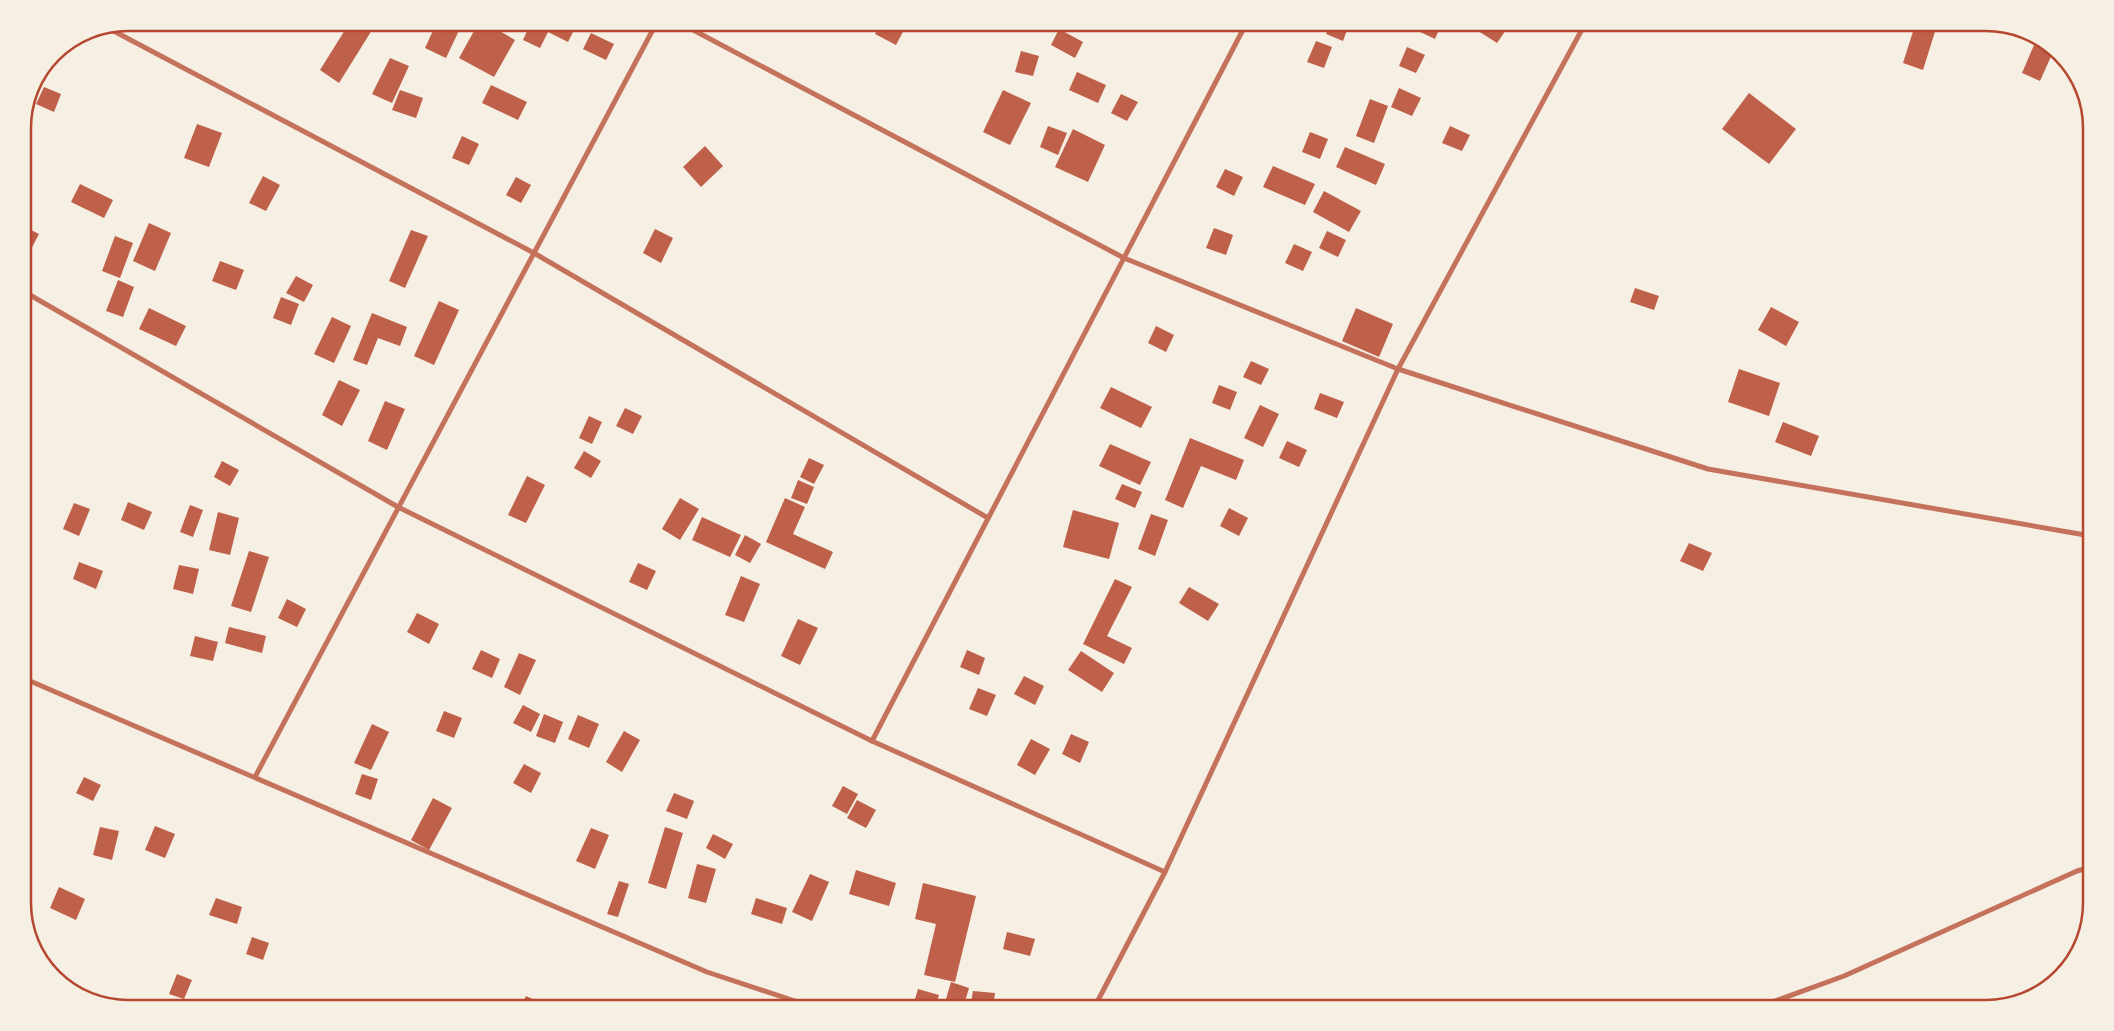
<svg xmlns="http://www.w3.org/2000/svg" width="2114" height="1031" viewBox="0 0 2114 1031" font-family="'Exo 2',sans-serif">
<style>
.building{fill:#bf614a}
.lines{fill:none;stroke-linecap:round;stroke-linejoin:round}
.minor{stroke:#c5725c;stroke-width:5}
.rim{fill:none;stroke:#b5482f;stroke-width:2.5}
</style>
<rect width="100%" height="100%" fill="#f6efe4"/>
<!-- building -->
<g class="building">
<polygon points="350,22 377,22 339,83 320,70"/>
<polygon points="437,22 463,22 446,58 425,48"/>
<polygon points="479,22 484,22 515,40 494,77 459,58"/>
<polygon points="531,22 578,22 568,42 548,32 540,48 523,40"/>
<polygon points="881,22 894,22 905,28 896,45 875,34"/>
<polygon points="1142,22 1162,22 1159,30"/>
<polygon points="1331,22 1350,22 1343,41 1326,34"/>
<polygon points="1421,22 1442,23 1435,39 1418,31"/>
<polygon points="1464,22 1500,22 1508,27 1497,43"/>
<polygon points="1916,22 1938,22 1923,70 1903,63"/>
<polygon points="1059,29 1083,42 1075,58 1051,45"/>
<polygon points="591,33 614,44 606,60 583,49"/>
<polygon points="2037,38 2053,52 2040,81 2022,73"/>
<polygon points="1316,41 1332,47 1324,68 1307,62"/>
<polygon points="1407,47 1425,55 1416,73 1399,66"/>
<polygon points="1021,51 1039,56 1033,76 1015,72"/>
<polygon points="390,58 409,66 392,103 372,94"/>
<polygon points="1077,72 1106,85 1098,103 1069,90"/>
<polygon points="491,85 527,102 518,120 482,103"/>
<polygon points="44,87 61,94 54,112 36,104"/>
<polygon points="1399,88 1421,98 1412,116 1391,107"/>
<polygon points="400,90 423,98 416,118 392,110"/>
<polygon points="1003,90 1031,103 1010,145 983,132"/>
<polygon points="1749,93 1796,129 1769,164 1722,129"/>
<polygon points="1121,94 1138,102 1127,121 1111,113"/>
<polygon points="1370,99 1388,106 1374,143 1356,136"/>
<polygon points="2084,99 2088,113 2080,109"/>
<polygon points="197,124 222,133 209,167 184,158"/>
<polygon points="1048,126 1067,133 1058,155 1040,147"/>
<polygon points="1450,126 1470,135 1462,151 1442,143"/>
<polygon points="1073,129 1105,145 1088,182 1055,167"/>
<polygon points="1310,132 1328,139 1320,159 1302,152"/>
<polygon points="462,136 479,144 469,165 452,158"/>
<polygon points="2091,138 2091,163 2082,159"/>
<polygon points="705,146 723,166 701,187 683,167"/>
<polygon points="1345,147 1385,164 1376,185 1336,167"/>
<polygon points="1273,166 1315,184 1305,205 1263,187"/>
<polygon points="1225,169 1243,177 1234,196 1216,187"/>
<polygon points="263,176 280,185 266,211 249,203"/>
<polygon points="516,177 531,185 521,203 506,195"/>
<polygon points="80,184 113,200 104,218 71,202"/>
<polygon points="1324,191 1361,211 1349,232 1313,212"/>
<polygon points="149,223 171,233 155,271 133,261"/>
<polygon points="23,226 39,234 26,259 23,258"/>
<polygon points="1214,228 1233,235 1226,255 1206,248"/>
<polygon points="655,229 673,238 661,263 643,253"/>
<polygon points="411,230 428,236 405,288 389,281"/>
<polygon points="1327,231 1346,240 1338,257 1319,248"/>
<polygon points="115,236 133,243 120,278 102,271"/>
<polygon points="1294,244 1312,252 1303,271 1285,263"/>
<polygon points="220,261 244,270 236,290 212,281"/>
<polygon points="296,276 313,285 304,302 286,293"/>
<polygon points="118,280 134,287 123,317 106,311"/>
<polygon points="1635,288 1659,296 1654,310 1630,302"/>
<polygon points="281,297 299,304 291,325 273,318"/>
<polygon points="439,301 459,310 434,365 414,356"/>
<polygon points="1771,307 1799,322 1786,346 1758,330"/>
<polygon points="149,308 186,326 176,346 139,329"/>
<polygon points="1356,308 1393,324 1379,357 1342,341"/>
<polygon points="372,313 407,327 400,346 378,338 367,365 353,360"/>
<polygon points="332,317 351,326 334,363 314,354"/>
<polygon points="1156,326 1174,335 1166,352 1148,343"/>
<polygon points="1251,361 1269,369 1261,385 1243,377"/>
<polygon points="1739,369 1780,383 1769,416 1728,402"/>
<polygon points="339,380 360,390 342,426 322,415"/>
<polygon points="1219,385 1237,392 1230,410 1212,403"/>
<polygon points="1111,387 1152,407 1141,428 1100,408"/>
<polygon points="1320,393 1344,402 1337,418 1314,409"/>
<polygon points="385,401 405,409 387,450 368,441"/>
<polygon points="1260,405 1279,414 1263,447 1244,438"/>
<polygon points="625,408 642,416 633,434 616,426"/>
<polygon points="589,416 602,422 592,444 579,438"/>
<polygon points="1783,422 1819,436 1811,456 1775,442"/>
<polygon points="1190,438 1244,460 1236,480 1201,466 1183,508 1165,500"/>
<polygon points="1287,441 1307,450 1299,467 1279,458"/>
<polygon points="1110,444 1151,462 1140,485 1099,466"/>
<polygon points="584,451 601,461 591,478 574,468"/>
<polygon points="809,458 824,465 814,484 800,477"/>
<polygon points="222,461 239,470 230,486 214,477"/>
<polygon points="527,476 545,485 526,523 508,515"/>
<polygon points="798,480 814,487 807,504 791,498"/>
<polygon points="1122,484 1142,492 1135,508 1115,499"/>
<polygon points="680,498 699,509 680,540 662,529"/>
<polygon points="785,498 805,507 793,534 833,552 825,569 766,542"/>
<polygon points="128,502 152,512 144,530 121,520"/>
<polygon points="74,503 90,509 79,536 63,529"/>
<polygon points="190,505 203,510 193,537 180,532"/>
<polygon points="1229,508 1248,518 1239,536 1220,526"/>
<polygon points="1073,510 1119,523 1109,559 1063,547"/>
<polygon points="218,512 239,518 230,555 209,550"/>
<polygon points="1151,514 1168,520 1155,556 1138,549"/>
<polygon points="702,517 741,535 730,557 692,540"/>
<polygon points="23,520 27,523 23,530"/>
<polygon points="745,535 761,544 750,563 735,555"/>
<polygon points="1689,543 1712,553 1703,571 1680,561"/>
<polygon points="249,551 269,557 251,612 231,606"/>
<polygon points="79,562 103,571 96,589 73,579"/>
<polygon points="638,563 656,571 647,590 629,582"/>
<polygon points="179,565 199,569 193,594 173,589"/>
<polygon points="741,576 760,584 744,622 725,615"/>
<polygon points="1115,579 1132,587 1107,636 1132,648 1124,664 1083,644"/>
<polygon points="1189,587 1219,604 1208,621 1179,603"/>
<polygon points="287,599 306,609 297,627 278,618"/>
<polygon points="417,613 439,624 429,644 407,632"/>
<polygon points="798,619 818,628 800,665 781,656"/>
<polygon points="229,627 266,636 262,653 225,643"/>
<polygon points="195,636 218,642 213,661 190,656"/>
<polygon points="481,650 500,659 492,678 472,669"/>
<polygon points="967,650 985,658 979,675 960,667"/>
<polygon points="1081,651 1114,673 1102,692 1068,670"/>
<polygon points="519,653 536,660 520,695 504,687"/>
<polygon points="1024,676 1044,686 1035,705 1014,694"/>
<polygon points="978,688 996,695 987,716 969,709"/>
<polygon points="523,705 540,714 531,732 513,723"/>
<polygon points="444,711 462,718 454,738 436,731"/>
<polygon points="544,714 563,722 555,743 536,736"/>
<polygon points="578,715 599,724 589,748 568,739"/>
<polygon points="372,724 389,732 371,770 354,763"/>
<polygon points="624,731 640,740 622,772 606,762"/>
<polygon points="1071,734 1089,742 1080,763 1062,754"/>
<polygon points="1031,739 1050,749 1035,775 1017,765"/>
<polygon points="524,764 541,773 531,793 513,783"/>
<polygon points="362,774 378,779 371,800 355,794"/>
<polygon points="84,777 101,785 93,801 76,793"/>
<polygon points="843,786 858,794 847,814 832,806"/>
<polygon points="674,793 694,801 687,819 666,811"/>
<polygon points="433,798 452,808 429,850 411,840"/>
<polygon points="857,800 876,810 866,828 847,818"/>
<polygon points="155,826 175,834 165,858 145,850"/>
<polygon points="100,827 119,831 112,860 93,855"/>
<polygon points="665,827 683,833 666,889 648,883"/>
<polygon points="591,828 609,835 595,869 576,861"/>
<polygon points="713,834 733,844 725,859 706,848"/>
<polygon points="697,864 716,869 706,903 688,898"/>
<polygon points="856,870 896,883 889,906 849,894"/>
<polygon points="810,874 829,882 812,921 792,912"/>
<polygon points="619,881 629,884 618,917 607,914"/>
<polygon points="923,883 976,896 955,982 924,975 936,924 915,919"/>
<polygon points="59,887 85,899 76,920 50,908"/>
<polygon points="216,898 242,907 237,924 209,915"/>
<polygon points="756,898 787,908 782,924 751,914"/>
<polygon points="1007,932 1035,939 1030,956 1003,949"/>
<polygon points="252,937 269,943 263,960 246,954"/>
<polygon points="177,974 192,980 184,999 169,994"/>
<polygon points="951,982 969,988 964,1005 946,999"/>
<polygon points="918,989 939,995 935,1008 913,1006"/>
<polygon points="973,991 995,993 993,1008 970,1008"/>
<polygon points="526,996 550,1007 550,1008 520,1008"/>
</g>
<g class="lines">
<!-- minor -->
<g class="minor">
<polyline points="678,22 1124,258 1398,369 1708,469 2091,536"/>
<polyline points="106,27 534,253 988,518"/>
<polyline points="23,291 398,507 872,741 1165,872"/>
<polyline points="23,678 707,972 816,1008"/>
<polyline points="872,741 1247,22"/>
<polyline points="255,777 657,22"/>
<polyline points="1094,1008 1165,872 1398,369 1586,22"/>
<polyline points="1756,1008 1844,976 2077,871 2091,867"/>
</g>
</g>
<!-- crop -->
<path d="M0 0H2114V1031H0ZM128 31H1986A97 97 0 0 1 2083 128V903A97 97 0 0 1 1986 1000H128A97 97 0 0 1 31 903V128A97 97 0 0 1 128 31Z" fill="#f6efe4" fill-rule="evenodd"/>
<path class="rim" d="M128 31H1986A97 97 0 0 1 2083 128V903A97 97 0 0 1 1986 1000H128A97 97 0 0 1 31 903V128A97 97 0 0 1 128 31Z"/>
</svg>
